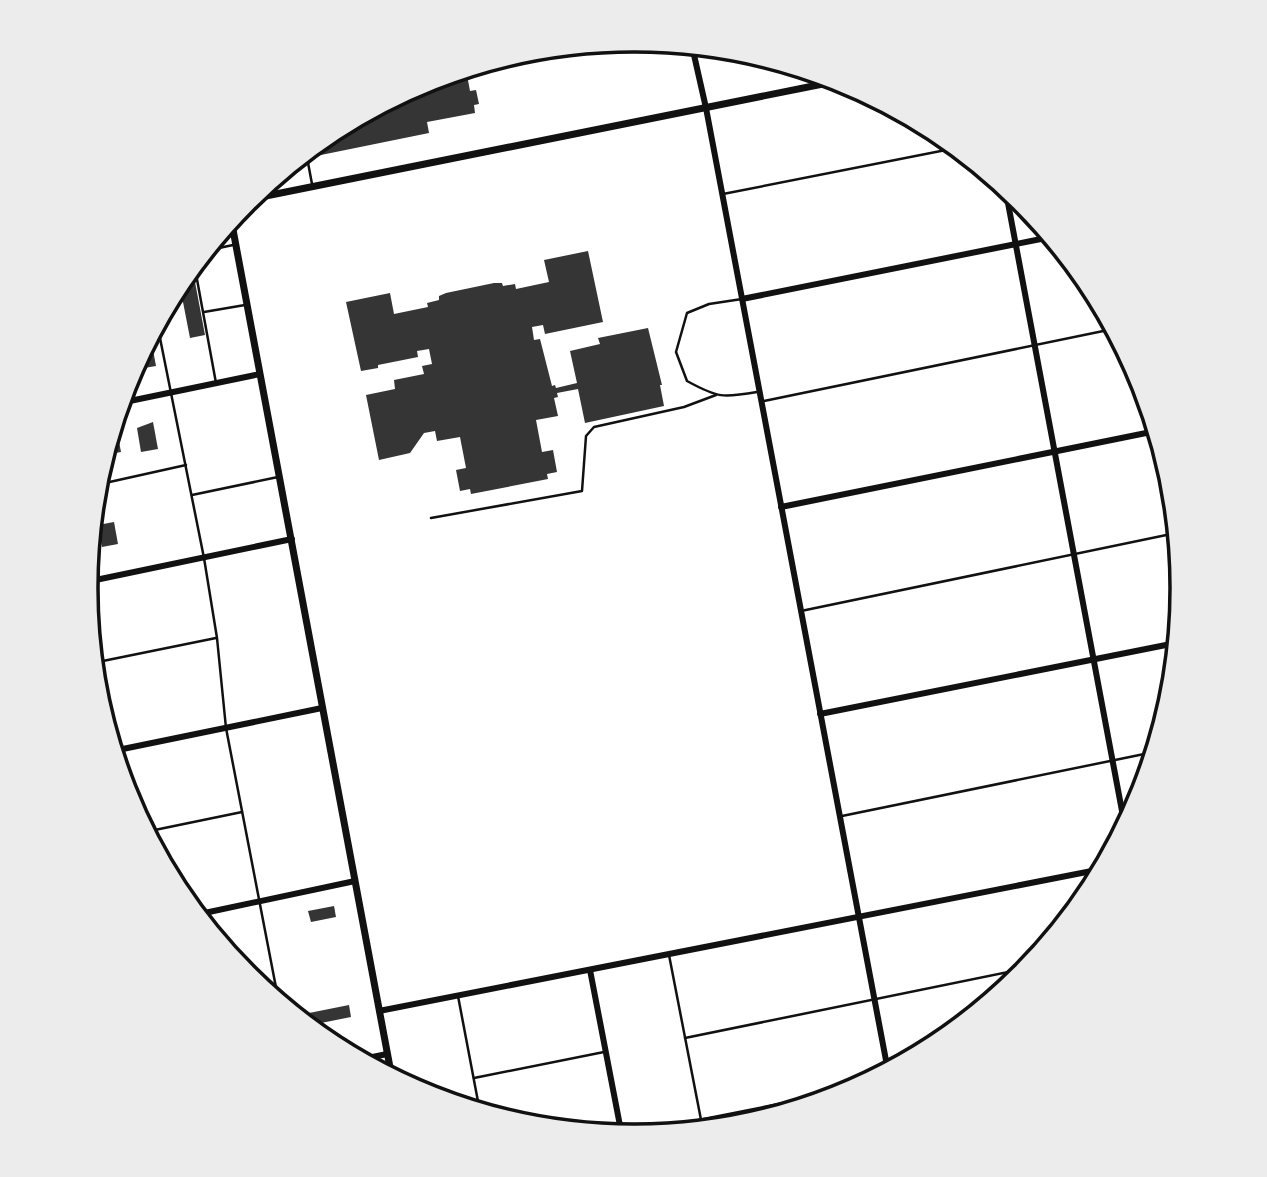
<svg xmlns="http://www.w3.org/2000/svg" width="1267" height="1177" viewBox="0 0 1267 1177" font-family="'Sofia Sans Condensed',sans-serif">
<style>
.building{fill:#353535}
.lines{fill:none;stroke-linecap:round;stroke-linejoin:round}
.service{stroke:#111;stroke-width:2.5}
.minor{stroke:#111;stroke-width:6}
.tertiary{stroke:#111;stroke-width:7}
.rim{fill:none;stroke:#111;stroke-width:3.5}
</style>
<rect width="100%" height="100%" fill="#fff"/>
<!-- building -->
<g class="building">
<polygon points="467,75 470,91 476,90 479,104 474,105 475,113 427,122 429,133 316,156 314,145 329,132 420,84"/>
<polygon points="588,251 603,322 545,334 543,325 532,327 534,340 540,339 552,386 555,385 556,388 577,383 570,351 600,344 598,338 648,328 662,385 660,385 664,406 585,423 578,389 557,393 558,397 554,398 558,416 536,420 542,452 553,450 557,472 547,474 548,479 471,494 470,489 460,491 456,470 466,468 460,437 437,441 435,431 424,433 410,453 379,460 366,395 395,389 394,380 424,374 422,366 432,364 429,349 417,351 418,357 378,365 378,368 361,371 346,302 390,293 394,314 428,307 427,303 439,300 439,296 446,293 494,283 502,283 503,286 515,284 516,289 549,282 544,260"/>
<polygon points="192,266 205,335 190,338 183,302 166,305 178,284"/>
<polygon points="148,339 151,339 156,366 138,369 136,361"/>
<polygon points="153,422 158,449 141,452 137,428"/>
<polygon points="113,425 116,425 121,452 104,455"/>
<polygon points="114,522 118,544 102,547 98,525"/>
<polygon points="334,906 336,917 311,922 308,911"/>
<polygon points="349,1005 351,1017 306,1026 294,1016"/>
</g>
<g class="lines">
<!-- service -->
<g class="service">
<polyline points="306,152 312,184"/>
<polyline points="723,194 956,148"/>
<polyline points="205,251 233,245"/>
<polyline points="194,263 216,383"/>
<path d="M742,299L709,304L687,313L676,352L687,381C718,398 723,398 757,392"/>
<polyline points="204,312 245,305"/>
<polyline points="157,323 204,558 217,638 226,728 279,1003"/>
<polyline points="764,401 1113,329"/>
<polyline points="96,485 186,465"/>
<polyline points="192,495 278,477"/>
<polyline points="431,518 582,491 586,436 594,427 684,407 716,395"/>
<polyline points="801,611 1176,533"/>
<polyline points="93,663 216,638"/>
<polyline points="842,816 1154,752"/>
<polyline points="145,832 242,812"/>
<polyline points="669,955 703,1130"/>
<polyline points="260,988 275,984"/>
<polyline points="458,996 480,1112"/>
<polyline points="685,1038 1028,968"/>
<polyline points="474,1078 604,1052"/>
</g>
<!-- minor -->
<g class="minor">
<polyline points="692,46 706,108 888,1071"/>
<polyline points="1005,187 1125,827"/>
<polyline points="742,299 1051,237"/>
<polyline points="120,403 260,374"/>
<polyline points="781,507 1156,431"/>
<polyline points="86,582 292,539"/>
<polyline points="820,714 1176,643"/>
<polyline points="113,751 322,708"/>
<polyline points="195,915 355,881"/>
<polyline points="590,970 622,1136"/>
<polyline points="379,1011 1102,869"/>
<polyline points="358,1060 387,1054"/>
<polyline points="627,1136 848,1092"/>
</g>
<!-- tertiary -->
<g class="tertiary">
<polyline points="246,200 838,81"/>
<polyline points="231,219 392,1078"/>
</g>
</g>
<!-- crop -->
<path d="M0 0H1267V1177H0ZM98 588a536 536 0 1 1 1072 0a536 536 0 1 1-1072 0Z" fill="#ececec" fill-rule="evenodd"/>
<path class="rim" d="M98 588a536 536 0 1 1 1072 0a536 536 0 1 1-1072 0Z"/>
</svg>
